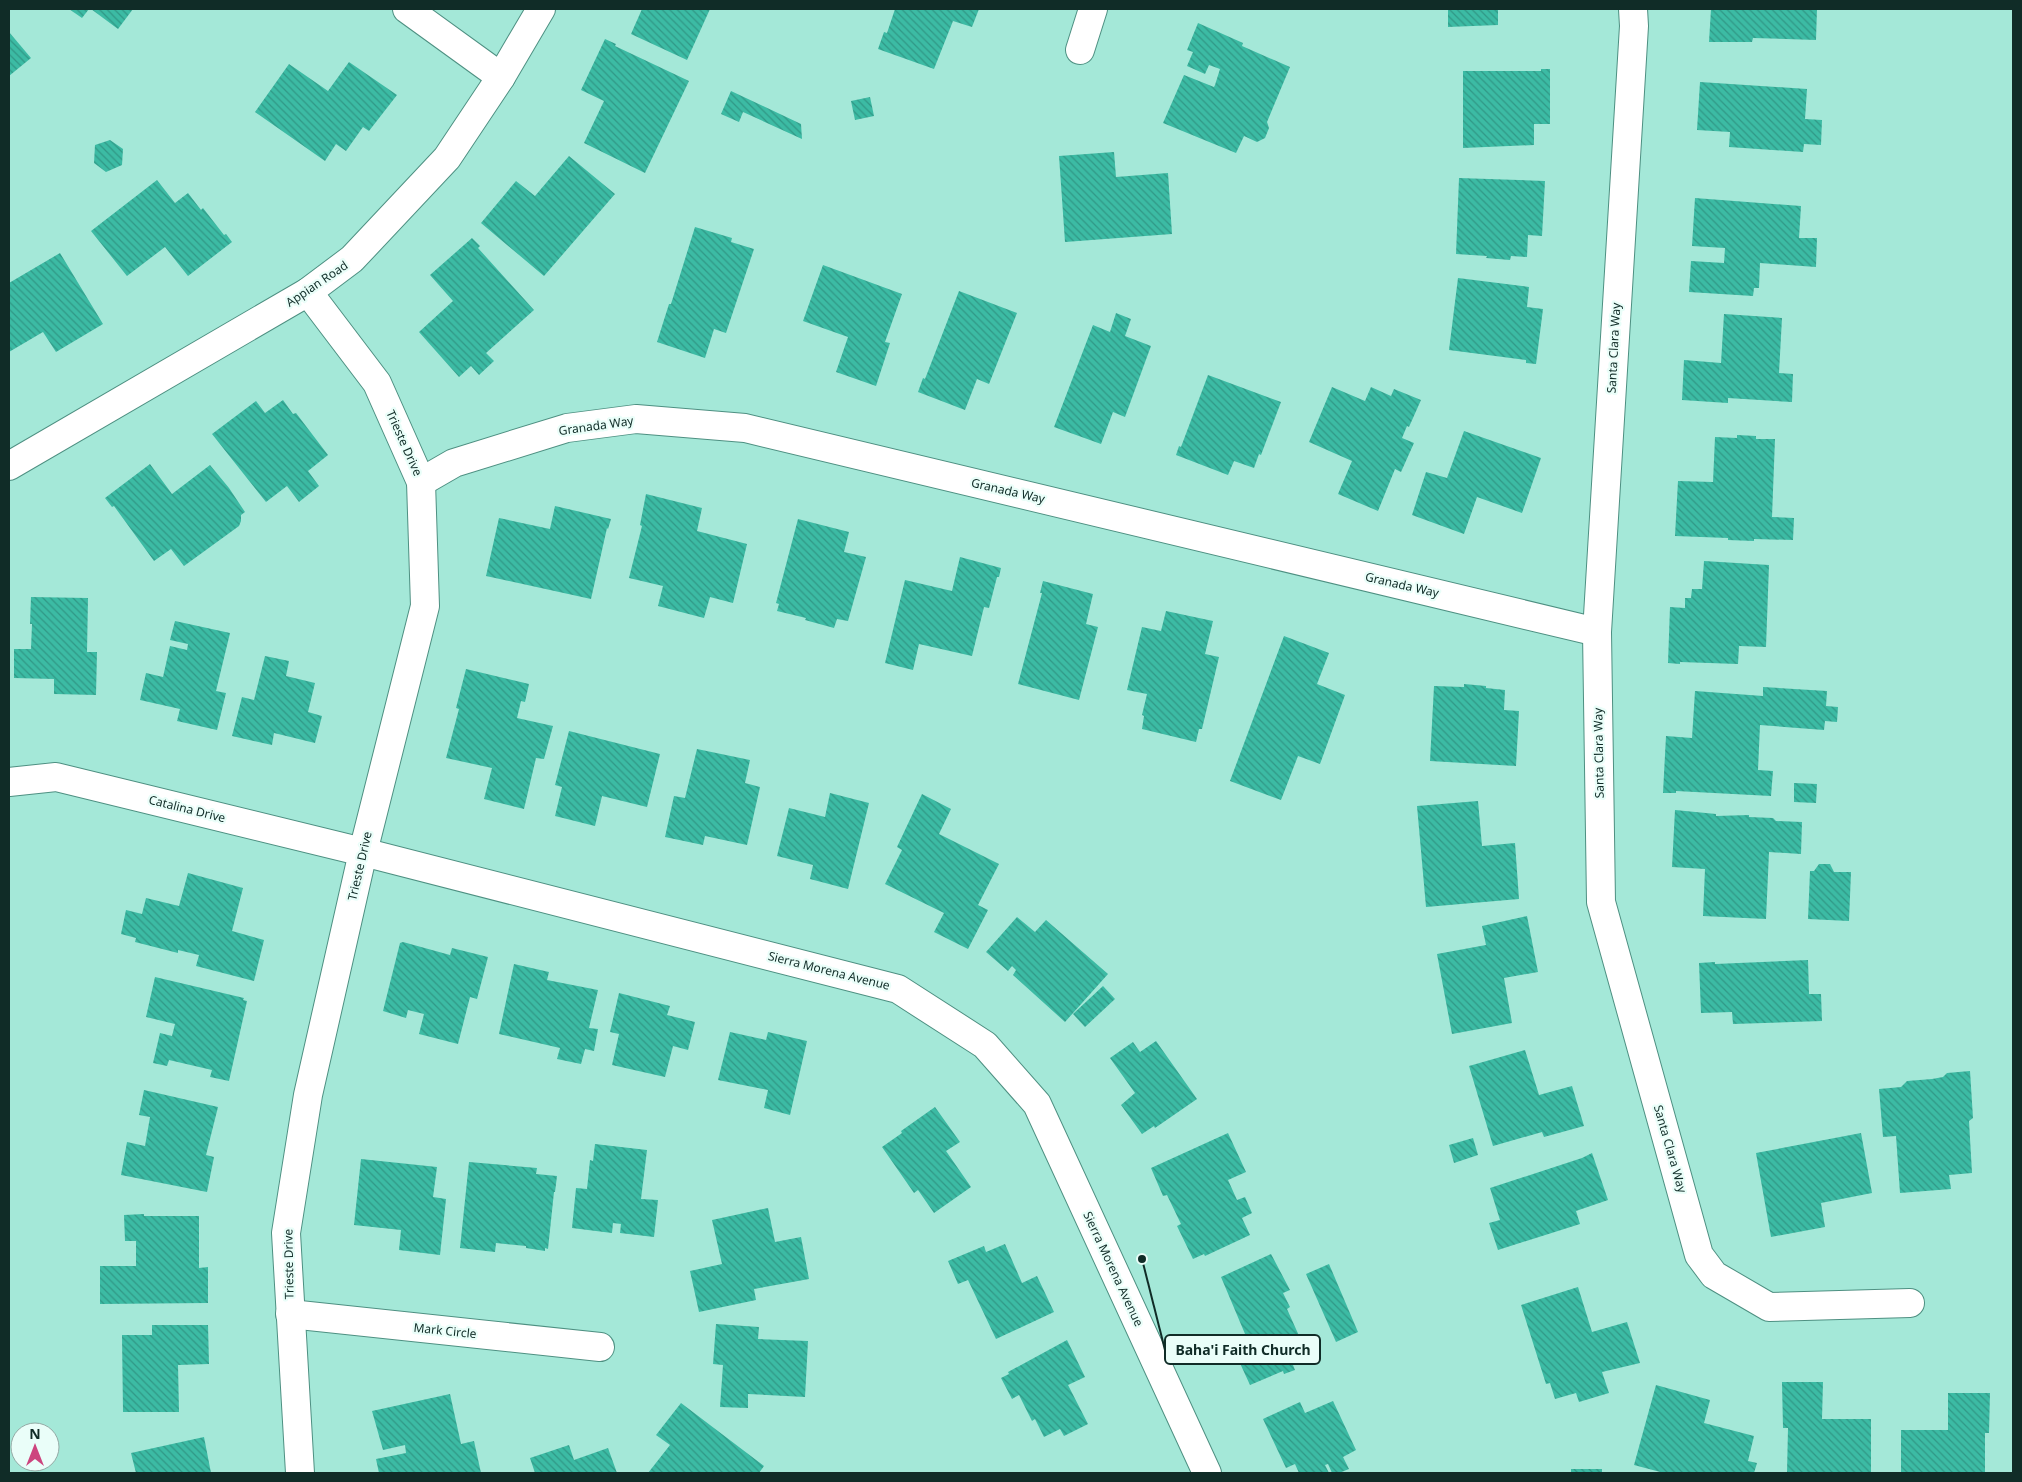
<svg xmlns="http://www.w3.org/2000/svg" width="2022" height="1482" viewBox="0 0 2022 1482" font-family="'Noto Sans',sans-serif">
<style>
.building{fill:url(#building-back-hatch)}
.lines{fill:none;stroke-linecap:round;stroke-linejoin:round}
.minor-casing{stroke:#4e9082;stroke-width:30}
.minor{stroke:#fff;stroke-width:28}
.labels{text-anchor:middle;stroke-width:4.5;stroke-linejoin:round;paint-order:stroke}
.street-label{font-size:12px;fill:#102c27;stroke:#eafef9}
.leader{fill:none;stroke:#102c27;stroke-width:2}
.callout-dot{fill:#102c27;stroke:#eafef9;stroke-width:2}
.callout{fill:#eafef9;stroke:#102c27;stroke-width:2}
.callout-label{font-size:14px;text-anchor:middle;font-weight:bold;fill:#102c27}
</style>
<defs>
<pattern id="building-back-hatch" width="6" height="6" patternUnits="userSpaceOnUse" patternTransform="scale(1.25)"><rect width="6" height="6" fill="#3cbba4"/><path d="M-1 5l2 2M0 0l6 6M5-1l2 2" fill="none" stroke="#319886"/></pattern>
</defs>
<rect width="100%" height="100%" fill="#a4e8d8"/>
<!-- building -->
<g class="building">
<polygon points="69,9 89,9 82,18"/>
<polygon points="91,9 133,9 118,29"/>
<polygon points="642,9 710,9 687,60 631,34"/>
<polygon points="895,9 979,9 972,27 953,21 934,69 878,49 884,32 887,33"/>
<polygon points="1448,9 1498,9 1498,25 1448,27"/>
<polygon points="1711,9 1817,9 1816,40 1753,38 1752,42 1709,42"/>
<polygon points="1198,23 1243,43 1242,46 1290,67 1267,122 1269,128 1265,138 1257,142 1244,136 1236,153 1163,123 1184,75 1214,87 1215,85 1220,69 1209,65 1205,74 1187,66 1193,52 1187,50"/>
<polygon points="9,32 31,58 9,76"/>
<polygon points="605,39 616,44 615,46 689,81 645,173 584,143 604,101 581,90"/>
<polygon points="349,62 397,95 369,131 363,127 346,151 336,144 325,161 255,112 289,64 328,91"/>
<polygon points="1541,69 1550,69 1550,124 1534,124 1534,145 1463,148 1463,71 1541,71"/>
<polygon points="1700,82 1807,89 1805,119 1822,120 1821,145 1804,144 1803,152 1729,147 1730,132 1697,130"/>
<polygon points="731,91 801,124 802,139 743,112 739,122 721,114"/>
<polygon points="870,97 874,116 855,120 851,101"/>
<polygon points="110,140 123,149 122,165 106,172 94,163 95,145"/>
<polygon points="1114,152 1116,177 1168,173 1172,234 1065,242 1059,156"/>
<polygon points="569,156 615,194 544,276 481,223 516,181 535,196"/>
<polygon points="1459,178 1545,181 1542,236 1528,235 1527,257 1511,256 1510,260 1486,258 1487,256 1456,254"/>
<polygon points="157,180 175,203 188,193 201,210 203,208 224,235 226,234 232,242 188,276 165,247 127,276 91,231"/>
<polygon points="1695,198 1801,206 1799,238 1817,238 1816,267 1760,263 1759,288 1754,288 1753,296 1689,292 1691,261 1724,263 1725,248 1692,246"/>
<polygon points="695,227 732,238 731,242 754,249 726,333 714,329 705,358 657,342 669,304 671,304"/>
<polygon points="472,238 480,246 478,248 534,310 486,353 494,361 479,375 471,366 459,377 419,332 453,301 430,275"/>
<polygon points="60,253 103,324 56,352 43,332 9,352 9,283"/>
<polygon points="823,265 902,294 885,342 890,343 876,386 836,372 848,337 803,321"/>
<polygon points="1458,278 1529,287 1527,307 1543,309 1536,364 1526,363 1526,360 1449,350"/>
<polygon points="959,291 1017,313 989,384 977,379 965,410 918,392 923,378 925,379"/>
<polygon points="1116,313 1131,319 1125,336 1151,346 1125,417 1113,412 1101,444 1054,427 1093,325 1110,332"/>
<polygon points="1724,314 1782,318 1779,373 1793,374 1792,402 1728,398 1728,403 1682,400 1684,360 1721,363"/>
<polygon points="1208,375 1281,402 1261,455 1259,454 1254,468 1234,461 1228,475 1176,455 1179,446 1181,447"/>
<polygon points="1332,387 1365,401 1371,387 1391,396 1394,389 1421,400 1409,427 1407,426 1402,438 1414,443 1401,472 1395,469 1378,511 1338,494 1352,461 1309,442"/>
<polygon points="283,400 293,414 296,413 328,455 308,471 319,486 299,502 287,486 266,502 212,434 256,401 265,413"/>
<polygon points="1464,431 1541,458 1522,513 1477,497 1464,534 1412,515 1426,472 1447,478"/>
<polygon points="1737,435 1756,436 1756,439 1775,439 1772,517 1794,518 1793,540 1754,539 1754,541 1728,540 1728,538 1675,536 1678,481 1713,482 1715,437 1737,438"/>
<polygon points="150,464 172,494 210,465 229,488 245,512 241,515 241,521 239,526 184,566 171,549 154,561 114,506 112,507 105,498"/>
<polygon points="646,494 702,508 697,531 747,544 733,603 710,597 704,618 658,606 663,586 629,578 642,526 640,525"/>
<polygon points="555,506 611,519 608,529 607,528 591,599 486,576 499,518 550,529"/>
<polygon points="798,519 849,532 844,552 866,557 848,621 837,619 834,628 805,620 806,618 777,611 779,604 776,603"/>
<polygon points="960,557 1001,568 999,577 997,577 989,608 984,607 972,656 919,644 913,670 885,663 905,580 952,591"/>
<polygon points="1704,561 1769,565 1766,647 1739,646 1738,664 1680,662 1680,664 1668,663 1670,607 1685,608 1685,598 1691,598 1692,589 1702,589"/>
<polygon points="1043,581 1093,594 1086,624 1098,627 1079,700 1018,684 1042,593 1040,593"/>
<polygon points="31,597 88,598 87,652 97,652 96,695 54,694 54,679 14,678 14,649 31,649 32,624 30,624"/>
<polygon points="1166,611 1213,621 1205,654 1219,657 1202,729 1199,729 1196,742 1142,729 1144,716 1142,715 1147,694 1127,690 1142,627 1161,631"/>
<polygon points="175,621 230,633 216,691 226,693 217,730 177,721 180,709 140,700 146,673 163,677 170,646 187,650 188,644 170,640"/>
<polygon points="1284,636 1329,653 1317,684 1345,695 1320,764 1298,756 1281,800 1230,781"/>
<polygon points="265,656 289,661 286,676 315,683 308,712 322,716 315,743 274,733 272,745 232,736 242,697 254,700"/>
<polygon points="466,669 529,684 525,702 521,701 517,718 553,726 544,759 536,758 524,809 484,799 492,768 446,758 459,709 456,708"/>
<polygon points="1464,684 1486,686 1486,688 1505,690 1504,710 1519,711 1516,766 1430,761 1434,686 1464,687"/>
<polygon points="1763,687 1827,691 1826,706 1838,707 1837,722 1825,721 1824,730 1760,725 1758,770 1773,771 1771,796 1676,791 1676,793 1663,793 1666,736 1692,738 1695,691 1763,696"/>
<polygon points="569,731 660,754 647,807 602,796 595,826 555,816 562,787 555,785"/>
<polygon points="697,749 750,760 745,783 760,787 747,845 705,836 703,845 665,837 674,796 685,798"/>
<polygon points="1794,783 1817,784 1816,803 1794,802"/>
<polygon points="830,793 869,803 848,889 810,879 813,865 777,856 789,808 825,817"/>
<polygon points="922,794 951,809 939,834 999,864 978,905 988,910 968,949 934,932 944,913 885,884 902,850 897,847"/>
<polygon points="1478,801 1482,846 1515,843 1519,899 1426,907 1417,806"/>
<polygon points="1675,810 1716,814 1716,816 1749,815 1749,817 1773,818 1776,821 1802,822 1801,854 1769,852 1766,919 1703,916 1705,869 1672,867"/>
<polygon points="1819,864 1830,864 1834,872 1851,872 1849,921 1808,919 1810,871 1814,871"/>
<polygon points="188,873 243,888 232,931 264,940 254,981 196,966 199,955 178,950 178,953 135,942 136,938 121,934 126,910 142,914 146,898 179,906"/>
<polygon points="1527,916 1538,972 1504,978 1512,1023 1452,1034 1437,954 1486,945 1482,926"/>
<polygon points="1017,917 1035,932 1046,920 1108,974 1065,1022 1013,975 1016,970 1012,966 1008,971 986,952"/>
<polygon points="403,942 450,955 452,948 488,957 477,999 470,997 458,1044 419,1034 424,1014 408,1010 406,1018 383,1011 400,943"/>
<polygon points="1808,960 1809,994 1821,994 1822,1021 1733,1024 1732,1012 1701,1013 1699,963 1715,962 1715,964"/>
<polygon points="514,964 549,972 547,980 598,990 589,1028 598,1029 594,1051 585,1049 581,1064 557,1059 560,1048 499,1034"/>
<polygon points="155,977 244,998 243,1000 247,1001 229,1081 210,1077 212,1070 169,1060 167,1066 153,1063 160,1033 172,1036 175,1024 146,1017"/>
<polygon points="1103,986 1115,999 1085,1027 1073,1014"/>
<polygon points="619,993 670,1006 667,1015 695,1022 688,1050 673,1046 665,1077 612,1065 619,1034 610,1032"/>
<polygon points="730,1032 766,1040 768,1032 807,1041 790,1115 764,1108 768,1090 718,1080"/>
<polygon points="1156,1041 1197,1099 1155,1128 1154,1126 1142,1134 1121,1105 1135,1093 1110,1058 1133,1042 1140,1052"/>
<polygon points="1525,1050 1539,1095 1572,1086 1584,1126 1544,1137 1542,1132 1493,1146 1469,1066"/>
<polygon points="1970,1071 1973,1118 1969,1121 1972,1173 1949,1175 1951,1189 1900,1193 1896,1136 1883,1137 1879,1089 1901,1087 1907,1081 1932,1079 1943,1077 1947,1073"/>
<polygon points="144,1090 218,1107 206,1155 214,1157 207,1192 121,1175 127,1142 145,1146 150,1117 139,1115"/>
<polygon points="935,1107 960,1142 946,1151 971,1187 934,1213 918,1190 914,1193 882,1147 902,1133 901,1131"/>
<polygon points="1228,1133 1246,1172 1228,1180 1237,1200 1245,1197 1252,1213 1242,1218 1250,1235 1205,1256 1204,1254 1193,1259 1177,1226 1181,1224 1167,1195 1163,1196 1151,1168"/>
<polygon points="1861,1133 1872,1193 1821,1203 1825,1227 1771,1237 1756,1153"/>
<polygon points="1473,1138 1478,1155 1454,1163 1449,1145"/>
<polygon points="595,1144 647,1150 641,1199 658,1200 654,1237 620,1233 621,1224 613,1223 612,1233 572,1228 576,1188 587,1189 590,1160 593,1161"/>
<polygon points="1592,1153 1608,1200 1576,1211 1580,1224 1498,1250 1489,1223 1500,1220 1490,1188 1582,1158"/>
<polygon points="361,1159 437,1167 433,1197 446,1199 440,1255 399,1250 401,1230 354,1225"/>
<polygon points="469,1162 537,1168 536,1174 557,1176 555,1192 554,1192 548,1249 545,1248 545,1251 526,1248 526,1246 496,1243 495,1252 460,1248"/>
<polygon points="768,1208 775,1242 801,1237 809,1279 754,1289 756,1300 699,1312 690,1271 722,1264 712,1220"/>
<polygon points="144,1214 144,1216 199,1216 199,1268 208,1267 208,1303 100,1304 100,1266 136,1266 136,1241 125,1241 124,1215"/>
<polygon points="1005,1244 1022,1283 1037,1276 1054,1312 996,1339 968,1280 958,1284 948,1261 984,1246 986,1252"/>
<polygon points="1271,1254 1290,1290 1283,1293 1290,1307 1287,1309 1309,1358 1293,1365 1295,1370 1284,1374 1283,1371 1250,1385 1233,1348 1248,1341 1221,1277"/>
<polygon points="1329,1264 1358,1332 1336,1342 1306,1274"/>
<polygon points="1578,1287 1592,1332 1627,1322 1640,1363 1602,1372 1609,1393 1579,1402 1576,1393 1555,1399 1550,1383 1546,1384 1521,1305"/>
<polygon points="716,1324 759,1327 758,1339 808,1341 805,1397 748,1394 748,1408 720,1407 723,1365 713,1364"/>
<polygon points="152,1325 208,1325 209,1364 178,1365 179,1412 123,1412 122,1335 152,1335"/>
<polygon points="1067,1340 1085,1377 1068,1385 1088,1424 1064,1436 1060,1429 1044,1437 1035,1419 1032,1421 1019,1395 1012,1399 1001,1378 1009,1374 1008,1372"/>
<polygon points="1782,1382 1823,1382 1822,1419 1871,1419 1871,1473 1787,1473 1788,1428 1783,1428"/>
<polygon points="1656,1385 1710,1400 1704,1423 1754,1436 1748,1461 1757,1463 1754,1473 1664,1473 1634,1465"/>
<polygon points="1948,1393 1990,1393 1989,1433 1985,1433 1985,1473 1901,1473 1901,1430 1948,1430"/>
<polygon points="450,1394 461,1444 474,1441 481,1473 379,1473 376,1459 406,1453 405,1445 383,1450 372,1411"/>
<polygon points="1333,1401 1356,1450 1343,1457 1349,1469 1339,1473 1332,1473 1328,1464 1325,1465 1329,1473 1299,1473 1295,1464 1286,1468 1263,1419 1300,1402 1305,1413"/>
<polygon points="681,1403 764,1466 759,1473 648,1473 670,1445 656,1435"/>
<polygon points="204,1437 211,1473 136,1473 131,1453"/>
<polygon points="569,1445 574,1460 608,1448 617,1473 535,1473 530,1458"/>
<rect x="1571" y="1469" width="31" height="4"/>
</g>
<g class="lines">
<defs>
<g id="minor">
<polyline points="407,9 501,77"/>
<polyline points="1633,9 1634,26 1597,632 1601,902 1699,1255 1714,1275 1769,1307 1910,1303"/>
<polyline points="1080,50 1093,9"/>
<polyline points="9,466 308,292 352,259 447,158 501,77 541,9"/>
<polyline points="421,482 454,463 567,428 636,419 745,428 1597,632"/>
<polyline points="9,782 56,777 363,852 898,989 985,1045 1037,1104 1207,1473"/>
<polyline points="290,1314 600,1347"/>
<polyline points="300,1473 286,1233 308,1095 363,852 425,606 421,482 377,383 308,292"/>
</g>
</defs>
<!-- minor casing -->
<use href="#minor" class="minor-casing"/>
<!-- minor -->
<use href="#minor" class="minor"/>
</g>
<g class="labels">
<!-- street labels -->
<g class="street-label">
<text transform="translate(317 284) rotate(-34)" y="4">Appian Road</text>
<text transform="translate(1614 348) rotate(-87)" y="4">Santa Clara Way</text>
<text transform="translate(596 426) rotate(-8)" y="4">Granada Way</text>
<text transform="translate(404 443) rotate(66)" y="4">Trieste Drive</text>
<text transform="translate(1008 491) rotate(13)" y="4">Granada Way</text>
<text transform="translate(1402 585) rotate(13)" y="4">Granada Way</text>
<text transform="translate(1599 753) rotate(-91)" y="4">Santa Clara Way</text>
<text transform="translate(187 809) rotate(14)" y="4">Catalina Drive</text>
<text transform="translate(360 866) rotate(-77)" y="4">Trieste Drive</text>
<text transform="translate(829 971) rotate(14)" y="4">Sierra Morena Avenue</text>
<text transform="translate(1670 1149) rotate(74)" y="4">Santa Clara Way</text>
<text transform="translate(289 1264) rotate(-91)" y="4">Trieste Drive</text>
<text transform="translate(1113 1269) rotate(65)" y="4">Sierra Morena Avenue</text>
<text transform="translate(445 1331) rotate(6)" y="4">Mark Circle</text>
</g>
</g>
<!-- callouts -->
<path class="leader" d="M1142 1259L1165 1350"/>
<circle class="callout-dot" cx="1142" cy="1259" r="5"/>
<rect class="callout" x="1165" y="1335" width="155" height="29" rx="5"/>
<g class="callout-label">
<text x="1243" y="1355">Baha'i Faith Church</text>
</g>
<!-- border -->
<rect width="2022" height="1482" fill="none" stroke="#102c27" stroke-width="20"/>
<!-- north arrow -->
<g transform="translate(35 1447)"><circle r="24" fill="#eafef9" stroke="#93aaa5"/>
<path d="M0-4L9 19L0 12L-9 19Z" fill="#cd447e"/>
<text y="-8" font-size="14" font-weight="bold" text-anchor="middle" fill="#102c27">N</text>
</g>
</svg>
